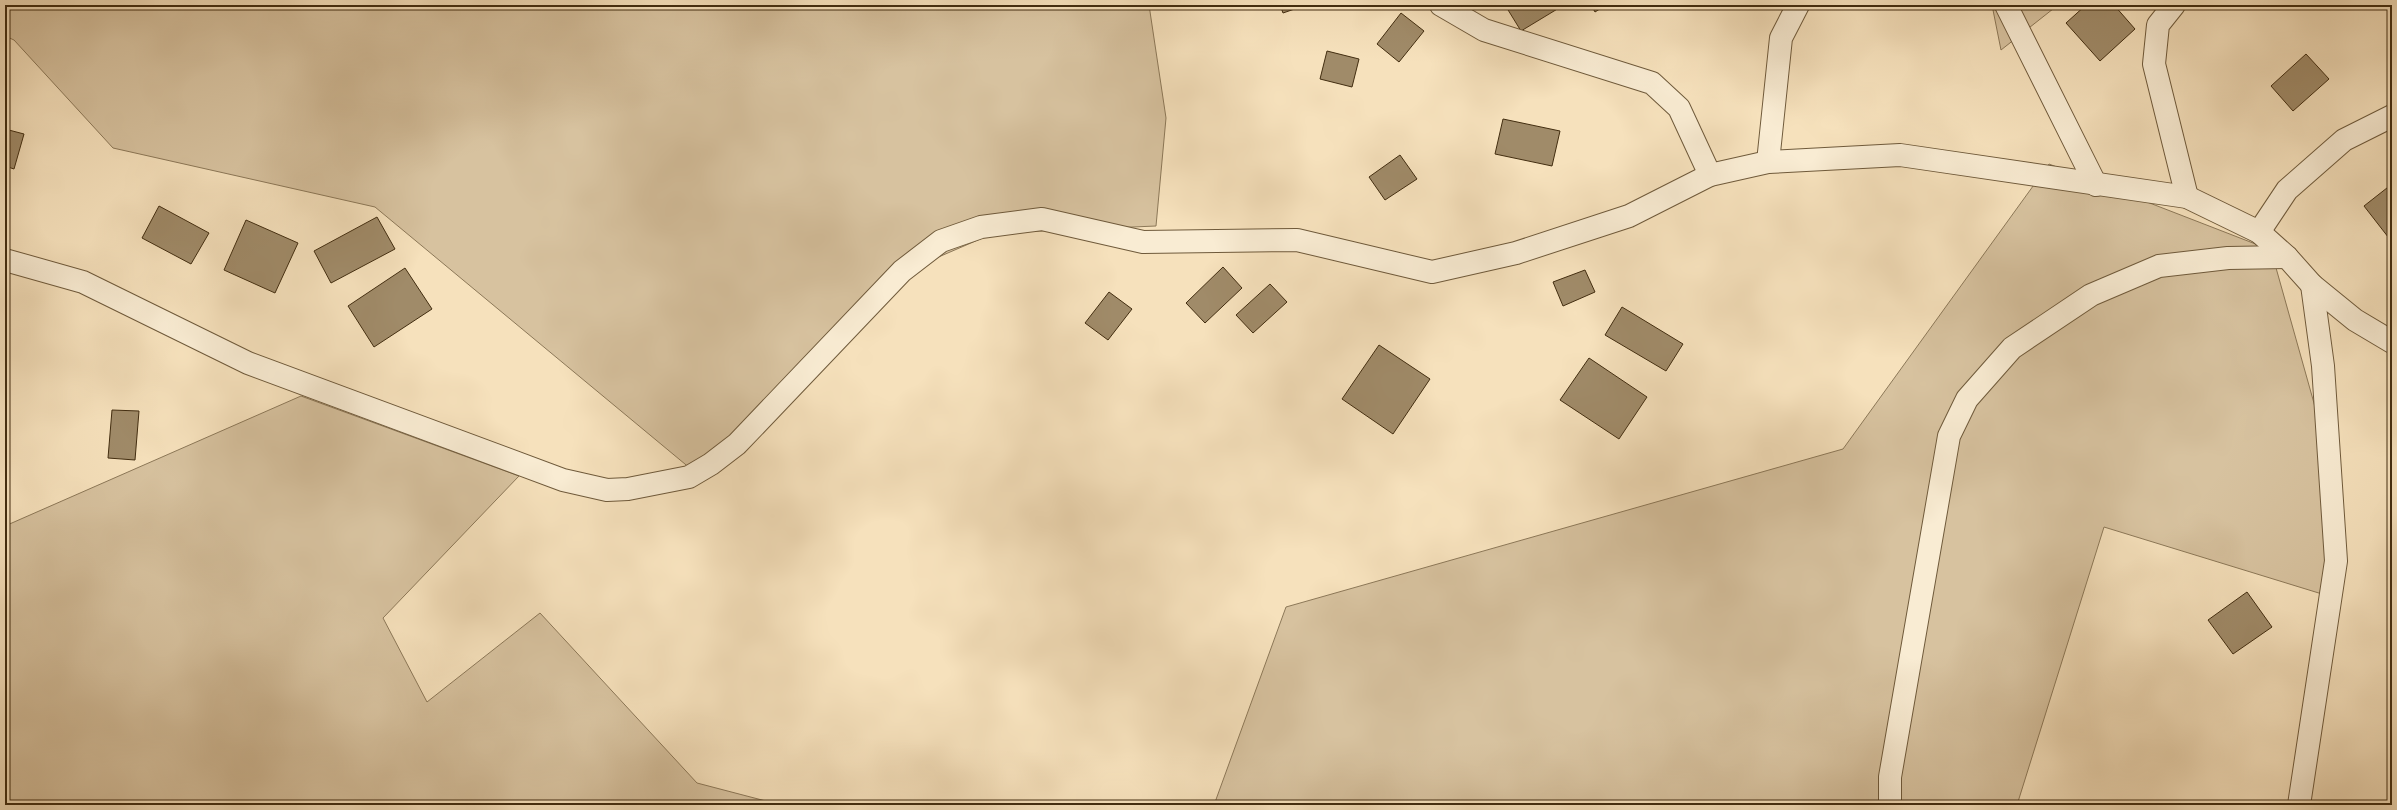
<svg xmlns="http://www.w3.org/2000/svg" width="2397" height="810" viewBox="0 0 2397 810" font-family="'IM FELL English',serif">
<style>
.green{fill:#d7c29f;stroke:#8c7858}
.building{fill:#a08b69;stroke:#422d10}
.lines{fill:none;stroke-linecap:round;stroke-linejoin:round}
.minor-casing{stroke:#6f5a3b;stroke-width:24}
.minor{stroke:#f9ecd3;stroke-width:22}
</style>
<rect width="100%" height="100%" fill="#f6e1bc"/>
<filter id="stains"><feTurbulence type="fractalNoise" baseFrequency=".005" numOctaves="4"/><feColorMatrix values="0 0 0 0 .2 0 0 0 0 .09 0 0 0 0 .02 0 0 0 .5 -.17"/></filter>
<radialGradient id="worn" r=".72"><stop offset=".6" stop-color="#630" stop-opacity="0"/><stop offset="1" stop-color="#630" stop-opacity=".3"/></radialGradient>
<!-- green -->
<g class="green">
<polygon points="5,5 1149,5 1166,118 1156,226 994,233 890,278 697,474 375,207 113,148 14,40 5,36"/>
<polygon points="1992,5 2058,5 2001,50"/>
<polygon points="2049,164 2271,250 2335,478 2322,594 2104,527 2017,805 1214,805 1286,607 1843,449"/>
<polygon points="301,396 519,476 383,618 427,702 540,613 697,783 781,805 5,805 5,526"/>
</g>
<!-- building -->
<g class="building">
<polygon points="1280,5 1306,5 1283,13"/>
<polygon points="1505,5 1557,5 1559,8 1521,31"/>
<polygon points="1591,5 1606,5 1595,12"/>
<polygon points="2086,5 2114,5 2135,29 2100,61 2066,23"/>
<polygon points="1401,13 1424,31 1399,62 1377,44"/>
<polygon points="1327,51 1359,59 1352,87 1320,79"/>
<polygon points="2306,54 2329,79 2293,111 2271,86"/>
<polygon points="1503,119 1560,131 1552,166 1495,154"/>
<polygon points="5,129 24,134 14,169 5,166"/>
<polygon points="1400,155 1417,179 1385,200 1369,177"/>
<polygon points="2392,184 2392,242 2364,206"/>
<polygon points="159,206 209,233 191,264 142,238"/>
<polygon points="377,217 395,249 331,283 314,251"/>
<polygon points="246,220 298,243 275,293 224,270"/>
<polygon points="1223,267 1242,288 1205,323 1186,303"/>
<polygon points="405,268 432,309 374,347 348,306"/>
<polygon points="1585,270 1595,292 1563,306 1553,282"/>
<polygon points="1270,284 1287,302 1253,333 1236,315"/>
<polygon points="1109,292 1132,309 1108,340 1085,323"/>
<polygon points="1622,307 1683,344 1666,371 1605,335"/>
<polygon points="5,314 9,315 5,351"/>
<polygon points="1379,345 1430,379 1393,434 1342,399"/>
<polygon points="1589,358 1647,397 1619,439 1560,400"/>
<polygon points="112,410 139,411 135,460 108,458"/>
<polygon points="2247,592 2272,627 2233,654 2208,620"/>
</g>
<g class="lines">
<defs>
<g id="minor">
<polyline points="1441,5 1484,30 1652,83 1679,108 1710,175"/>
<polyline points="2006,5 2096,185"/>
<polyline points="2174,5 2158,25 2154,64 2187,197"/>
<polyline points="1768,162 1781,38 1798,5"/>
<polyline points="2259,232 2287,190 2344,140 2392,116"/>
<polyline points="5,260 83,282 248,363 563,480 607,490 628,489 689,477 711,464 737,444 902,271 941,241 981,227 1042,219 1143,242 1297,240 1432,272 1516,253 1629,216 1710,175 1768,162 1900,155 2187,197 2259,232 2287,257 2312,285 2355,320 2392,342"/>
<polyline points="1890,805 1890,777 1949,436 1967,399 2012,348 2091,295 2159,266 2228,258 2287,257"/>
<polyline points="2299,805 2336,561 2323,366 2312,285"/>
</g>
</defs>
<!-- minor casing -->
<use href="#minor" class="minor-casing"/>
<!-- minor -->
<use href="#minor" class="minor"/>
</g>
<!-- margin -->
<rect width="2397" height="810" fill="none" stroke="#f6e1bc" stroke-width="20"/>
<rect x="6" y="6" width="2385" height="798" fill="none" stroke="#422d10" stroke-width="2"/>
<rect x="10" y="10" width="2377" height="790" fill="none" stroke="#422d10"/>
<rect width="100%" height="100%" filter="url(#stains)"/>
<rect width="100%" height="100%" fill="url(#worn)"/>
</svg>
